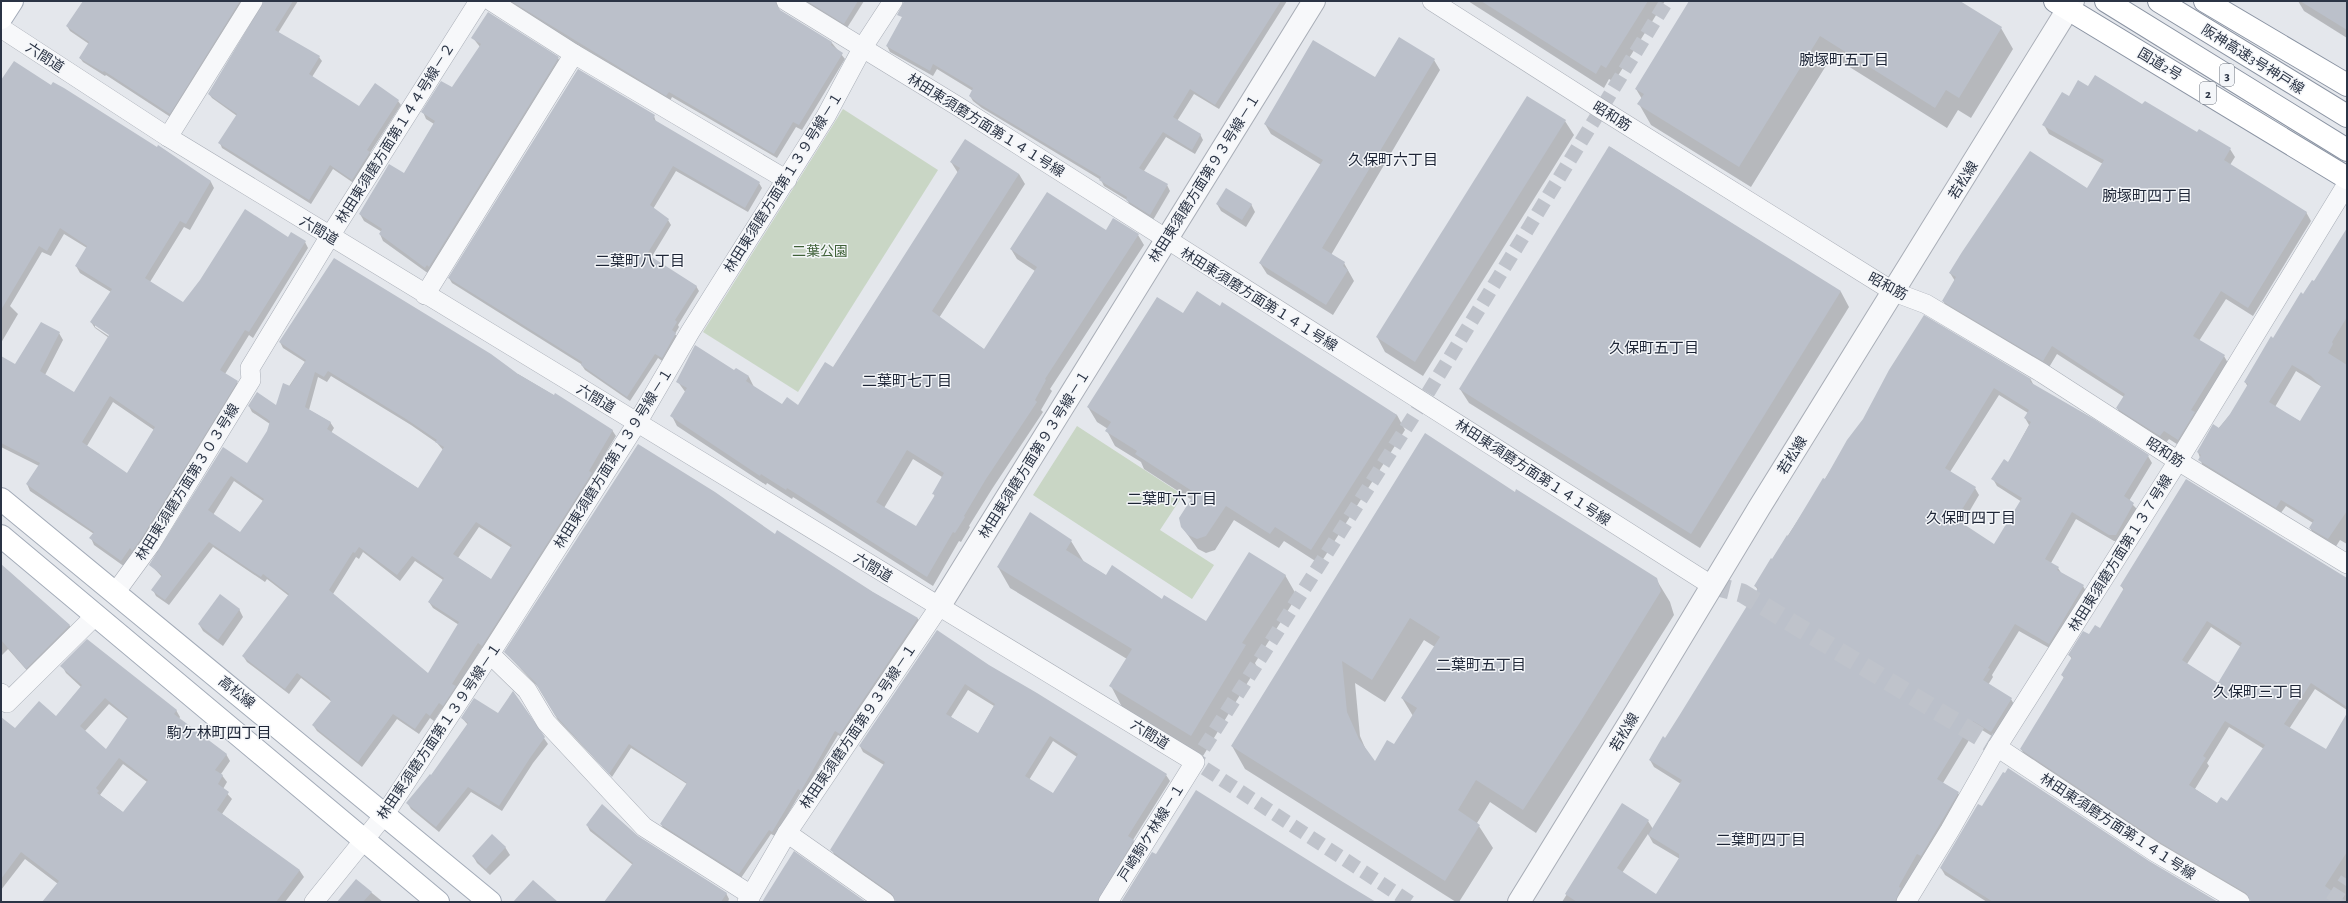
<svg xmlns="http://www.w3.org/2000/svg" width="2348" height="903" viewBox="0 0 2348 903" font-family="'Alegreya Sans','Noto Sans JP',sans-serif">
<style>
.green{fill:#c9d6c5}
.shadow{fill:#0003;fill-rule:evenodd}
.building{fill:#bbc0ca;fill-rule:evenodd}
.lines{fill:none;stroke-linecap:round;stroke-linejoin:round}
.pedestrian-tunnel{stroke:#bfc3cb;stroke-width:14;stroke-dasharray:14 7;stroke-linecap:butt}
.minor-tunnel{stroke:#bfc3cb;stroke-width:19;stroke-dasharray:19 10;stroke-linecap:butt}
.minor-casing{stroke:#a9aeb7;stroke-width:20}
.tertiary-casing{stroke:#a9aeb7;stroke-width:24}
.primary-casing{stroke:#a3abb8;stroke-width:24}
.trunk-casing{stroke:#8b94a3;stroke-width:24}
.motorway-casing{stroke:#8b94a3;stroke-width:24}
.minor{stroke:#f7f8fa;stroke-width:19}
.tertiary{stroke:#f7f8fa;stroke-width:22}
.primary{stroke:#fff;stroke-width:22}
.trunk{stroke:#fff;stroke-width:22}
.motorway{stroke:#fff;stroke-width:22}
.labels{text-anchor:middle;stroke-width:3;stroke-linejoin:round;paint-order:stroke}
.shield{fill:#f4f6f9;stroke:#676e7b;stroke-width:1}
.shield-label{font-size:13px;font-weight:bold;fill:#2b3445}
.street-label{font-size:14px;fill:#2b3445;stroke:#f4f6f9}
.park-label{font-size:14px;fill:#3f6138;stroke:#f4f6f9}
.neighbourhood-label{font-size:15px;fill:#1d2536;stroke:#f4f6f9}
</style>
<rect width="100%" height="100%" fill="#e4e7ec"/>
<!-- green -->
<g class="green">
<polygon points="843,109 938,170 798,392 703,332"/>
<polygon points="1077,426 1183,495 1160,530 1214,565 1192,599 1033,495"/>
</g>
<!-- shadow -->
<g class="shadow">
<polygon points="84,1 245,1 172,118 106,75 105,76 83,62 80,58 89,44 70,31 67,26"/>
<polygon points="264,1 298,1 278,33 319,57 322,61 312,77 359,107 398,101 401,105 370,153 372,157 355,184 333,169 311,204 222,148 220,143 237,116 212,98 209,94 263,7"/>
<polygon points="508,1 779,1 778,7 780,11 832,43 845,59 802,130 796,127 777,158 672,97 670,101 584,50"/>
<polygon points="802,1 864,1 847,28"/>
<polygon points="911,1 1287,1 1219,109 1194,94 1177,121 1200,134 1203,140 1195,154 1166,137 1144,171 1167,185 1170,191 1153,220 1130,205 1127,200 1104,186 1101,180 982,108 973,101 970,96 973,91 937,69 933,76 890,52 887,46"/>
<polygon points="1468,1 1665,1 1614,82 1609,79 1604,88"/>
<polygon points="1690,1 1958,1 2001,28 2013,49 1971,118 1958,110 1947,128 1832,56 1751,187 1651,125 1639,104 1642,99 1636,89"/>
<polygon points="2298,1 2347,1 2347,38 2304,11"/>
<polygon points="473,38 558,58 562,65 429,274 383,241 380,234 382,232 364,221 360,214 389,165 404,174 434,124 426,119 423,112 452,89 480,47"/>
<polygon points="1434,60 1440,70 1331,255 1344,263 1354,281 1333,315 1267,274 1260,263 1321,165 1271,134 1265,124"/>
<path d="M1,81L51,86L157,149L159,147L211,182L214,188L190,230L184,227L150,282L183,303L288,238L305,242L308,248L253,338L249,335L225,374L237,382L241,388L125,567L94,545L91,538L94,534L30,491L27,484L39,466L1,447V370L15,366L59,333L63,340L45,375L74,394L109,338L95,328L91,322L111,292L80,273L76,266L87,248L64,234L51,256L42,252L10,306L18,314L1,343ZM95,324L114,337L113,339L95,327ZM113,402L154,430L127,474L87,446Z"/>
<polygon points="2088,87 2143,106 2230,149 2235,157 2230,165 2306,212 2311,221 2253,316 2226,299 2199,341 2224,356 2229,365 2183,448 2169,439 2165,444 2122,417 2117,408 2124,397 2057,354 2048,369 1948,309 1943,301 1955,281 1950,273 2088,189 2103,164 2049,134 2044,125 2069,97"/>
<polygon points="654,116 656,122 759,183 762,188 748,212 676,171 653,209 668,220 671,225 651,258 696,286 699,291 678,325 679,327 675,334 679,339 665,363 658,358 630,401 585,370 581,364 452,283 449,278"/>
<polygon points="1565,121 1574,135 1423,376 1385,352 1377,337"/>
<polygon points="1610,147 1841,292 1849,307 1700,548 1469,403 1460,389"/>
<path d="M951,162L1019,174L1025,184L939,318L985,350L1035,271L1017,259L1011,249L1106,231L1138,235L1144,245L1050,389L1052,391L1041,410L1043,412L992,489L969,526L970,527L961,542L959,541L933,586L793,497L792,499L767,483L766,485L677,426L672,416L686,393L678,382L695,347L734,372L736,369L749,377L754,387L782,406H799L833,368L958,173ZM913,459L942,477L934,494L935,497L916,528L884,508Z"/>
<polygon points="1217,204 1251,204 1255,212 1246,227 1221,211"/>
<path d="M2347,237V544L2340,540L2335,548L2314,535L2310,528L2313,523L2286,506L2280,514L2203,467L2198,452L2230,415L2248,387L2245,382L2304,295ZM2296,371L2322,387L2301,422L2275,407Z"/>
<polygon points="1183,314 1397,415 1405,430 1320,564 1284,541 1279,548 1234,520 1215,550 1206,553 1198,549 1182,527 1192,500 1144,469 1141,462 1115,446 1107,431 1108,429 1097,422 1088,407"/>
<path d="M1924,317L2031,380L2034,386L2148,456L2152,463L2129,501L2138,510L2119,541H2114L2076,519L2051,563L2058,568L2062,574L2083,586L2087,593L2053,650L2019,631L1992,675L1993,677L1988,685L2011,699L2015,706L1995,738L1977,727L1943,783L1958,793L1962,800L1902,902H1562L1623,804L1648,821L1653,829L1681,784L1654,767L1650,760L1666,739L1758,590L1755,586L1864,419ZM1999,395L2028,413L2025,418L2029,425L2008,464L1993,479L1997,486L2022,502L1995,546L1962,524L1979,495L1975,488L1950,472ZM1648,834L1653,843L1680,859L1656,895L1622,873Z"/>
<path d="M280,342L518,374L612,430L616,436L486,651L482,648L456,689L446,711L442,709L434,721L430,718L419,734L397,719L362,767L317,731L313,725L332,702L301,678L289,694L247,662L243,656L289,596L267,579L265,582L213,547L169,605L156,596L153,590L162,577L151,565L223,449L247,465L268,432L270,424L252,412L249,406H276L305,362L283,348ZM331,376L411,425L437,443L443,450L419,489L331,433L334,428L330,422L309,410L318,377L327,382ZM234,481L263,501L241,533L213,515ZM479,527L512,548L492,580L458,558ZM363,552L400,581L415,561L443,580L429,602L433,608L459,625L428,675L333,594L356,557L359,559Z"/>
<path d="M1515,493L1656,579L1670,602L1674,615L1536,833L1490,802L1477,823L1493,848L1459,902H1456L1245,769L1232,746ZM1424,640L1435,647L1402,698L1413,716L1394,746L1375,763L1366,750L1360,736L1355,683L1385,702Z"/>
<polygon points="775,535 918,619 920,623 843,738 838,735 803,794 801,792 775,836 771,834 741,878 663,828 661,824 687,784 631,748 612,777 558,720 538,687 505,652"/>
<polygon points="1071,541 1084,562 1107,576 1206,622 1285,575 1297,596 1255,663 1257,667 1203,756 1122,707 1111,686 1127,659 1010,588 998,567"/>
<polygon points="7,570 70,626 73,632 31,675 8,649 1,656 1,577"/>
<path d="M2347,580V710L2315,689L2289,729L2326,750L2347,715V902H2262L2250,899L2166,850L2025,756L2021,749L2064,678L2062,675L2072,659L2069,655L2090,636L2100,630L2124,590L2121,586ZM2211,627L2241,647L2218,684L2187,664ZM2229,727L2264,749L2228,802L2218,804L2195,789L2209,766L2207,763Z"/>
<polygon points="239,609 243,617 223,646 203,631 199,624"/>
<path d="M62,666L176,710L180,717L179,719L226,754L230,761L221,774L227,782L223,789L232,799L222,814L300,871L304,877L285,902H45L58,884L25,859L1,890V718L15,729L56,717L81,687L66,673ZM109,704L128,719L106,750L85,731ZM123,764L147,782L124,813L100,795Z"/>
<path d="M988,666L1166,775L1170,781L1133,840L1136,846L1102,902H897L895,898L835,856L832,850L884,765L863,752L860,746ZM968,690L994,706L978,734L951,717ZM1053,741L1077,757L1054,794L1029,780Z"/>
<polygon points="513,693 548,744 533,763 502,811 471,792 439,832 411,809 408,804 432,776 468,725 462,718 498,714"/>
<polygon points="587,825 637,837 726,893 729,899 728,902 606,902 633,865 590,831"/>
<polygon points="505,847 510,855 490,875 477,863 473,856"/>
<polygon points="2148,862 2215,902 1987,902 1945,875 1941,868"/>
<polygon points="356,880 383,902 340,902"/>
</g>
<!-- building -->
<g class="building">
<polygon points="83,1 240,1 170,114 104,71 103,72 79,58 89,42 66,26"/>
<polygon points="264,1 293,1 275,30 320,56 309,74 359,106 375,83 399,100 367,150 370,152 352,180 330,165 309,200 218,143 237,114 208,94"/>
<polygon points="511,1 775,1 780,10 832,42 831,45 843,53 799,125 793,122 774,154 669,92 666,96"/>
<polygon points="807,1 858,1 844,24"/>
<polygon points="904,1 1281,1 1215,105 1190,89 1173,117 1201,134 1192,150 1163,132 1139,168 1168,184 1150,215 1126,200 1127,197 1099,180 1101,177 978,103 969,96 973,88 933,64 930,71 886,46 902,17 897,15"/>
<polygon points="1481,1 1648,1 1606,68 1601,65 1596,74"/>
<polygon points="1689,1 1960,1 2002,27 1959,98 1946,90 1935,108 1820,36 1739,167 1637,104 1644,94 1635,89"/>
<polygon points="2300,1 2347,1 2347,30"/>
<polygon points="488,12 559,57 429,267 427,265 425,268 379,234 382,229 359,214 389,164 404,173 435,121 421,112 441,81 452,87 481,44 471,38"/>
<polygon points="1399,37 1435,59 1322,248 1345,262 1343,266 1348,270 1326,305 1259,263 1323,160 1264,124 1313,40 1375,77"/>
<path d="M14,61L51,85L53,82L64,88L157,147L158,145L211,181L186,224L180,221L145,278L183,302L200,280L245,209L288,237L291,232L306,241L249,332L245,330L220,370L238,381L141,539L132,551L130,548L121,561L89,538L94,532L26,484L40,463L1,443V356L15,364L41,322L60,332L40,371L74,392L109,335L90,322L112,289L75,266L87,246L60,228L47,251L39,246L1,310V80ZM110,396L155,427L127,473L82,442Z"/>
<polygon points="578,69 655,115 653,119 760,182 745,208 673,166 650,205 669,219 647,254 697,286 675,320 677,322 672,330 676,333 662,358 655,354 627,397 581,365 582,362 448,278"/>
<polygon points="2095,75 2142,104 2145,101 2197,132 2199,129 2231,148 2224,160 2307,212 2248,308 2221,291 2193,336 2225,355 2191,410 2195,412 2178,440 2164,431 2160,436 2116,408 2125,394 2052,346 2043,361 1942,301 1956,277 1949,273 1962,252 2030,151 2087,188 2104,160 2042,125 2062,92 2069,96 2078,80 2088,86"/>
<polygon points="1527,96 1566,120 1415,362 1376,337"/>
<path d="M965,139L1019,174L932,311L984,349L1037,267L1010,249L1047,192L1106,230L1113,218L1139,234L1045,379L1046,380L1035,400L1037,402L986,479L964,516L965,517L955,533L953,532L927,577L787,488L786,490L761,474L760,476L670,416L687,388L676,382L695,345L734,370L736,368L749,376L746,381L782,404L787,397L798,405L825,362L833,367L960,168L950,162ZM907,450L944,473L932,494L935,495L916,526L876,502Z"/>
<polygon points="1609,146 1841,291 1691,534 1459,389"/>
<polygon points="1226,188 1252,204 1242,220 1216,204"/>
<path d="M2347,228V317L2332,342L2333,344L2328,353L2347,365V511L2328,539L2309,528L2314,520L2281,500L2276,508L2198,460L2201,455L2197,452L2213,424L2219,428L2230,414L2248,384L2244,382L2271,336L2273,338L2301,292L2303,294L2312,280L2314,281ZM2292,365L2311,376L2321,386L2300,421L2269,402Z"/>
<path d="M334,258L491,354L518,374L554,395L555,393L613,430L589,471L592,473L482,646L478,643L452,684L456,686L443,706L439,703L430,716L426,713L415,729L393,714L358,762L312,725L331,701L329,697L297,673L285,689L242,656L289,594L263,574L261,577L209,542L165,600L151,590L162,575L149,565L223,447L247,463L267,431L270,421L248,406L257,392L276,405L283,383L290,386L306,360L279,342ZM328,371L406,419L437,440L435,442L444,447L418,488L327,429L331,422L305,407L315,372L324,377ZM231,476L264,499L240,532L208,510ZM476,522L512,545L491,579L453,554ZM359,547L397,575L412,556L444,578L428,602L459,622L428,673L329,590L353,552L355,553Z"/>
<polygon points="1197,291 1220,306 1222,302 1397,415 1311,550 1275,527 1270,534 1226,506 1206,536 1197,539 1188,535 1181,527 1179,518 1195,493 1135,454 1137,451 1105,431 1111,422 1087,407 1157,297 1183,313"/>
<path d="M1924,315L2031,379L2030,382L2094,419L2149,455L2124,496L2134,503L2116,535H2109L2072,512L2045,559L2059,567L2057,570L2084,585L2049,644L2015,624L1988,668L1990,669L1983,680L2012,698L1991,732L1973,721L1937,779L1959,792L1921,856L1917,854L1900,884L1899,887L1901,888L1895,902H1577L1565,894L1622,803L1649,820L1617,868L1656,894L1679,858V854L1648,835L1682,780L1649,760L1663,736L1665,738L1679,716L1758,588L1754,586L1771,558L1772,559L1787,535L1788,536L1823,478L1825,479L1847,440L1863,419L1889,370ZM1994,388L2029,410L2024,418L2031,422L2008,462L2004,459L1991,479L2022,498L1994,544L1956,519L1976,487L1945,468Z"/>
<path d="M1425,433L1515,492L1516,489L1657,578L1661,591L1579,724L1523,810L1476,780L1458,810L1480,825L1445,881L1231,746ZM1410,618L1440,637L1401,698L1417,708L1394,744L1387,740L1375,761L1359,739L1347,712L1342,661L1372,680Z"/>
<polygon points="638,444 715,492 775,534 777,530 873,592 918,618 840,734 835,731 801,791 798,789 772,832 769,830 739,874 660,824 687,783 629,744 609,774 555,715 535,682 504,652"/>
<path d="M2186,479L2347,578V707L2311,683L2284,724L2326,749L2347,713V852L2325,886L2347,902H2251L2246,893L2161,843L2020,749L2064,677L2061,675L2072,657L2068,655L2083,631L2089,634L2095,625L2100,628L2124,588L2120,586ZM2207,621L2242,643L2218,683L2182,660ZM2225,721L2265,745L2227,801L2221,797L2217,803L2189,785L2206,758L2203,756Z"/>
<polygon points="1030,512 1072,540 1066,550 1106,575 1112,565 1162,599 1164,595 1206,621 1249,552 1286,575 1242,643 1246,645 1191,736 1109,686 1132,649 997,567"/>
<polygon points="1,564 70,625 26,669 1,640"/>
<polygon points="220,594 240,609 218,640 198,624"/>
<path d="M937,630L989,665L1037,693L1167,774L1128,836L1134,840L1097,902H896L891,893L830,850L885,762L859,746ZM965,684L995,704L978,733L946,714ZM1050,736L1078,754L1053,793L1025,776Z"/>
<path d="M87,639L177,710L174,714L227,754L215,770L223,775L218,784L229,792L217,810L300,870L276,902H42L59,881L21,852L1,879V717L15,728L39,701L56,716L82,685L60,666ZM105,698L128,717L106,749L80,726ZM119,758L148,780L123,812L97,793L99,791L96,788Z"/>
<polygon points="513,691 545,737 530,758 499,806 468,787 436,827 406,803 430,774 431,775 468,723 461,718 474,698 498,713"/>
<polygon points="2008,768 2149,861 2218,902 1993,902 1940,868 1978,804 1982,806 2003,772 2005,773"/>
<polygon points="1196,790 1343,882 1376,902 1121,902 1152,852 1156,854"/>
<polygon points="602,804 638,836 727,893 721,902 604,902 633,863 586,825"/>
<polygon points="492,834 506,847 486,869 472,856"/>
<polygon points="794,851 866,902 762,902"/>
<polygon points="356,879 372,892 363,902 337,902"/>
<polygon points="533,880 558,902 513,902"/>
</g>
<g class="lines">
<!-- pedestrian-tunnel -->
<g class="pedestrian-tunnel">
<polyline points="1410,902 1195,762 1423,401 1667,1"/>
<polyline points="2332,902 2347,879"/>
</g>
<!-- minor-tunnel -->
<polyline class="minor-tunnel" points="1711,585 1742,593 1997,747"/>
<defs>
<g id="minor">
<polyline points="491,1 574,54 787,180"/>
<polyline points="786,1 959,107 1711,585"/>
<polyline points="1432,1 1601,109 1894,292 1926,304 2042,373 2178,461 2347,564"/>
<polyline points="1,28 168,137 1195,762 1108,902"/>
<polyline points="168,137 253,1"/>
<polyline points="425,295 574,54"/>
<polyline points="115,593 150,545 251,380 250,368 330,236 479,1"/>
<polyline points="490,654 527,690 546,722 644,827 751,895"/>
<polyline points="1,693 7,703 95,616"/>
<polyline points="1997,747 2155,852 2240,902"/>
<polyline points="787,833 885,902"/>
<polyline points="314,902 385,814 490,654 637,423 690,332 826,116 863,47 893,1"/>
<polyline points="747,902 787,833 939,607"/>
<polyline points="1906,902 1950,830 1997,747 2178,461 2347,184"/>
</g>
<g id="tertiary">
<polyline points="939,607 1314,1"/>
<polyline points="1519,902 1636,712 1759,508 2073,1"/>
</g>
<g id="primary">
<polyline points="1,18 12,1"/>
<polyline points="1,499 490,902"/>
<polyline points="1,536 438,902"/>
</g>
<g id="trunk">
<polyline points="2055,1 2347,178"/>
<polyline points="2205,1 2347,85"/>
</g>
<g id="motorway">
<polyline points="2106,1 2347,150"/>
<polyline points="2159,1 2347,116"/>
</g>
</defs>
<!-- minor casing -->
<use href="#minor" class="minor-casing"/>
<!-- tertiary casing -->
<use href="#tertiary" class="tertiary-casing"/>
<!-- primary casing -->
<use href="#primary" class="primary-casing"/>
<!-- trunk casing -->
<use href="#trunk" class="trunk-casing"/>
<!-- motorway casing -->
<use href="#motorway" class="motorway-casing"/>
<!-- minor -->
<use href="#minor" class="minor"/>
<!-- tertiary -->
<use href="#tertiary" class="tertiary"/>
<!-- primary -->
<use href="#primary" class="primary"/>
<!-- trunk -->
<use href="#trunk" class="trunk"/>
<!-- motorway -->
<use href="#motorway" class="motorway"/>
</g>
<g class="labels">
<!-- shield labels -->
<g class="shield">
<rect x="2220" y="64" width="14" height="22" rx="3"/>
<rect x="2200" y="82" width="16" height="22" rx="3"/>
</g>
<g class="shield-label">
<text x="2227" y="80">3</text>
<text x="2208" y="98">2</text>
</g>
<!-- street labels -->
<g class="street-label">
<text transform="translate(45 57) rotate(33)" y="5">六間道</text>
<text transform="translate(2253 59) rotate(32)" y="5">阪神高速3号神戸線</text>
<text transform="translate(2160 64) rotate(31)" y="5">国道2号</text>
<text transform="translate(1612 116) rotate(32)" y="5">昭和筋</text>
<text transform="translate(986 125) rotate(32)" y="5">林田東須磨方面第１４１号線</text>
<text transform="translate(395 133) rotate(-58)" y="5">林田東須磨方面第１４４号線－２</text>
<text transform="translate(1204 178) rotate(-58)" y="5">林田東須磨方面第９３号線－１</text>
<text transform="translate(1963 180) rotate(-58)" y="5">若松線</text>
<text transform="translate(783 182) rotate(-58)" y="5">林田東須磨方面第１３９号線－１</text>
<text transform="translate(319 230) rotate(31)" y="5">六間道</text>
<text transform="translate(1888 286) rotate(28)" y="5">昭和筋</text>
<text transform="translate(1259 299) rotate(32)" y="5">林田東須磨方面第１４１号線</text>
<text transform="translate(596 398) rotate(31)" y="5">六間道</text>
<text transform="translate(2165 452) rotate(33)" y="5">昭和筋</text>
<text transform="translate(1034 454) rotate(-58)" y="5">林田東須磨方面第９３号線－１</text>
<text transform="translate(1792 455) rotate(-58)" y="5">若松線</text>
<text transform="translate(613 458) rotate(-58)" y="5">林田東須磨方面第１３９号線－１</text>
<text transform="translate(1533 472) rotate(33)" y="5">林田東須磨方面第１４１号線</text>
<text transform="translate(187 482) rotate(-58)" y="5">林田東須磨方面第３０３号線</text>
<text transform="translate(2120 553) rotate(-58)" y="5">林田東須磨方面第１３７号線</text>
<text transform="translate(873 567) rotate(31)" y="5">六間道</text>
<text transform="translate(237 692) rotate(39)" y="5">高松線</text>
<text transform="translate(858 726) rotate(-56)" y="5">林田東須磨方面第９３号線－１</text>
<text transform="translate(439 731) rotate(-56)" y="5">林田東須磨方面第１３９号線－１</text>
<text transform="translate(1624 732) rotate(-59)" y="5">若松線</text>
<text transform="translate(1150 734) rotate(32)" y="5">六間道</text>
<text transform="translate(2118 826) rotate(33)" y="5">林田東須磨方面第１４１号線</text>
<text transform="translate(1151 832) rotate(-58)" y="5">戸崎駒ケ林線－１</text>
</g>
<!-- park labels -->
<g class="park-label">
<text x="820" y="256">二葉公園</text>
</g>
<!-- neighbourhood labels -->
<g class="neighbourhood-label">
<text x="1844" y="65">腕塚町五丁目</text>
<text x="1393" y="165">久保町六丁目</text>
<text x="2147" y="201">腕塚町四丁目</text>
<text x="640" y="266">二葉町八丁目</text>
<text x="1654" y="353">久保町五丁目</text>
<text x="907" y="386">二葉町七丁目</text>
<text x="1172" y="504">二葉町六丁目</text>
<text x="1971" y="523">久保町四丁目</text>
<text x="1481" y="670">二葉町五丁目</text>
<text x="2258" y="697">久保町三丁目</text>
<text x="219" y="738">駒ケ林町四丁目</text>
<text x="1761" y="845">二葉町四丁目</text>
</g>
</g>
<!-- border -->
<rect width="2348" height="903" fill="none" stroke="#2b3445" stroke-width="4"/>
</svg>
